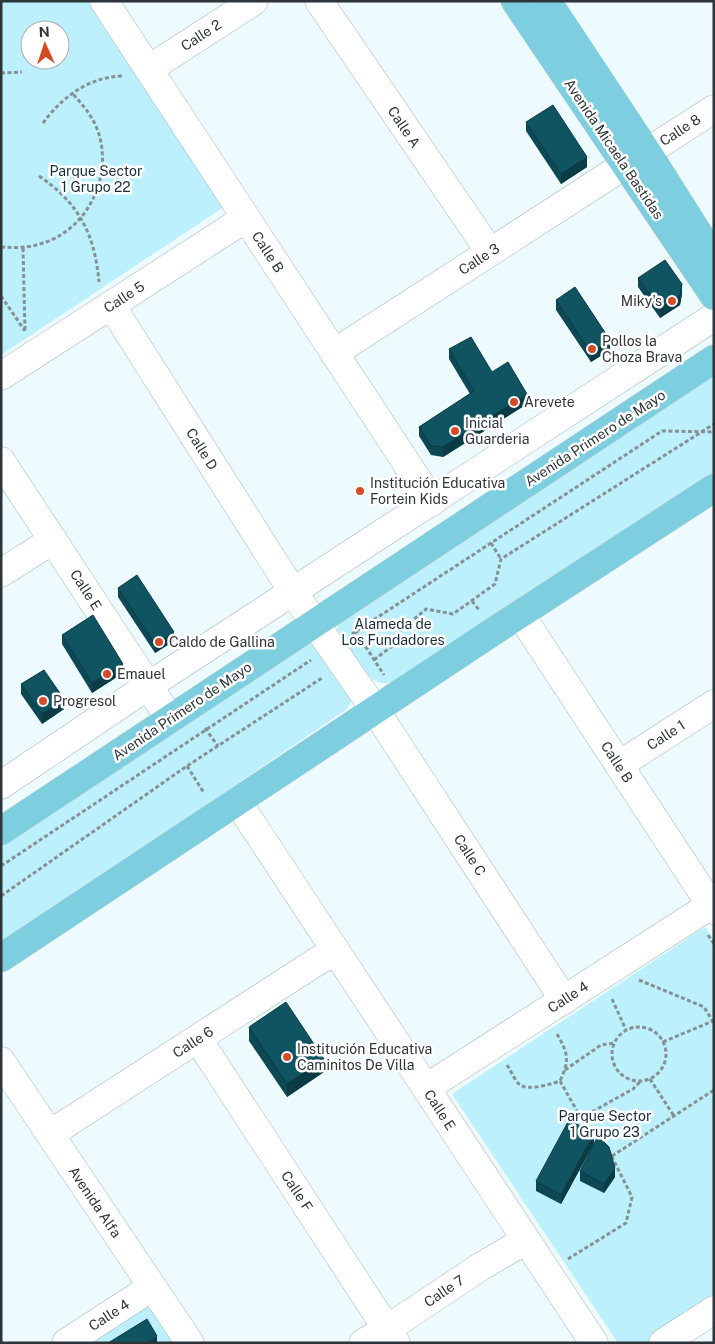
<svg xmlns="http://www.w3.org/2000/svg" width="715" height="1344" viewBox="0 0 715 1344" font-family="'Public Sans',sans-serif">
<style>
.green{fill:#bcf0fd;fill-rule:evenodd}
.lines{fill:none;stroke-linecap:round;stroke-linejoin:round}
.minor-casing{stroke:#a2b7bc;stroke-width:29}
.major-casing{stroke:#d5d7d7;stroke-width:29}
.path{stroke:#869194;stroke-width:3;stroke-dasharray:4 2.5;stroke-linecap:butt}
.minor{stroke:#fff;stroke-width:28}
.major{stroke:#7dcedf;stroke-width:28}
.wall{fill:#0e4854}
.shaded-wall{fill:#0b3b45}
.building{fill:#105462;stroke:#0b3b45}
.poi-dot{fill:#d54b26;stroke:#fff;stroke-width:2}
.labels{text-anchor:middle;stroke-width:5;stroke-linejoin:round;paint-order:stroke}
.street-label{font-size:14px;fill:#2d3538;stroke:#fff}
.park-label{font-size:14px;fill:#192e34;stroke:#fff}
.poi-label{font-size:14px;fill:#2d3538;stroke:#fff;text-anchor:start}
</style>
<rect width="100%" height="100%" fill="#eefbfe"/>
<!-- green -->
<g class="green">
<path d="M1,1H88L227,205L1,355ZM30,30H60V60H30Z"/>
<path d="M714,376V474L399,680C395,681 388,684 383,683C364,682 347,644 337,629L340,619L347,611Z"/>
<polygon points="306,644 317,645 349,691 351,701 347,709 1,944 1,845"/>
<polygon points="705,927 714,940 714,1299 648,1343 618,1343 452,1094"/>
<polygon points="150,1299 180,1343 83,1343"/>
</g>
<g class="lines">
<defs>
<g id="minor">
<polyline points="104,1 432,502"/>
<polyline points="319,1 490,252"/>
<polyline points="149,69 254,1"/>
<polyline points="647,152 714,109"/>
<polyline points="111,305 293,592 375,710 564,1000"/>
<polyline points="334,353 625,165"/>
<polyline points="1,376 246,218"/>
<polyline points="1,461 170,719"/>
<polyline points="1,573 53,540"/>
<polyline points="520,614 714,910"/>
<polyline points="619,765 714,704"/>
<polyline points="1,785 148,686 714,317"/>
<polyline points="237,801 594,1343"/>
<polyline points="198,1039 396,1343"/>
<polyline points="1,1061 190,1343"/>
<polyline points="426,1088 711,905"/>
<polyline points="50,1134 316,962 336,951"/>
<polyline points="66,1343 152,1287"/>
<polyline points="363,1343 387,1329 480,1267 526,1240"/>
<polyline points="663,1343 714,1310"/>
</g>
<g id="major">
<polyline points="515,1 714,296"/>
<polyline points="547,1 647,152 714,258"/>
<polyline points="1,831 714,359"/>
<polyline points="1,958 494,631 714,488"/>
</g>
</defs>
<!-- minor casing -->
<use href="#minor" class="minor-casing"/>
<!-- major casing -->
<use href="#major" class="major-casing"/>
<!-- path -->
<g class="path">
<polyline points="1,73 22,72"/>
<path d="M43,123C62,97 90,76 124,76"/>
<path d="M39,176C79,203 95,235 99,282"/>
<path d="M1,247C16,248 29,248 43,243C91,228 116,169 95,124C89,112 81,103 72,93"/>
<polyline points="23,248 25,331"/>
<polyline points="1,296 25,331"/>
<polyline points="491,543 501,559"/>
<polyline points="472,601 479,610"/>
<polyline points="355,630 384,675"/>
<polyline points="352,634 662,431 714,432"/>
<polyline points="374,660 392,646 399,632 426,609 453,614 495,584 501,559 714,424"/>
<polyline points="205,728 218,746"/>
<polyline points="187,766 204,793"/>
<polyline points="1,866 311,660"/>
<polyline points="1,896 187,766 322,678"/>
<polyline points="708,935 714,944"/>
<polyline points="639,980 704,1007 714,1023"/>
<polyline points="612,999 626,1030"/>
<circle cx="639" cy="1054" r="27"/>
<path d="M557,1034C568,1053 570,1060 560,1081"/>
<polyline points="663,1042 713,1021"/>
<path d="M507,1065C511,1071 515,1081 520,1085C529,1091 551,1084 560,1081L581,1118L600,1141"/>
<polyline points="565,1070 601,1045 614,1043"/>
<polyline points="650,1079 674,1116"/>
<polyline points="581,1118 633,1089 641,1081"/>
<polyline points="612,1156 714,1090"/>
<polyline points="568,1259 626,1223 632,1197 610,1153"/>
</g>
<!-- minor -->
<use href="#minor" class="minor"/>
<!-- major -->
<use href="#major" class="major"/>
</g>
<!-- wall -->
<g class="wall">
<polygon points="526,122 587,167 561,184 526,131"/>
<polygon points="638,278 682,294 680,305 660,318 638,287"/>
<polygon points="556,300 610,350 591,362 556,310"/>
<polygon points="449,349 492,372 527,404 443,457 431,455 419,436 419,427 470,394 449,359"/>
<polygon points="118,588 174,641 155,653 118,597"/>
<polygon points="62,635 123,673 92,693 62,644"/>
<polygon points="21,684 64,709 42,724 21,694"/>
<polygon points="249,1027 324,1072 287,1097 249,1041"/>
<polygon points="594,1143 561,1204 536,1191 536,1181"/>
<polygon points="580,1171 615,1177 604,1193 580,1181"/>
</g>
<!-- shaded-wall -->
<g class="shaded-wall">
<polygon points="587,157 587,167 561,184 561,174"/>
<polygon points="682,284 682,294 680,305 660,318 660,309"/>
<polygon points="610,340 610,350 591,362 591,353"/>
<polygon points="527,394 527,404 443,457 443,447"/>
<polygon points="174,632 174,641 155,653 155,644"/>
<polygon points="123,664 123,673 92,693 92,683"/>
<polygon points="64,699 64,709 42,724 42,714"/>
<polygon points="324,1059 324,1072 287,1097 287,1084"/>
<polygon points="594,1133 594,1143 561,1204 561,1195"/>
<polygon points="615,1168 615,1177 604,1193 604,1184"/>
<polygon points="157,1336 157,1343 147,1343"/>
</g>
<!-- building -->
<g class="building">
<polygon points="553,105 587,157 561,174 526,122"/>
<polygon points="665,260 682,284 680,295 660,309 638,278"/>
<polygon points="575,287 610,340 591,353 556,300"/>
<polygon points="471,337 492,372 508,362 527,394 443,447 431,446 419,427 474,391 449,349"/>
<polygon points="137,575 174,632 155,644 118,588"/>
<polygon points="93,615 123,664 92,683 62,635"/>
<polygon points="44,670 64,699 42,714 21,684"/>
<polygon points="286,1002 324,1059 287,1084 249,1027"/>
<polygon points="569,1120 594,1133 561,1195 536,1181"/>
<polygon points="598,1136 609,1147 615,1168 604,1184 580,1171"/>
<polygon points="147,1319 157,1336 147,1343 108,1343"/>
</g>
<!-- markers -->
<g class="poi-dot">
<circle cx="672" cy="301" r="5"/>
<circle cx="592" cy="349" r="5"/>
<circle cx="514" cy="402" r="5"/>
<circle cx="455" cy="431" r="5"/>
<circle cx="360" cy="491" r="5"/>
<circle cx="159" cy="642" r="5"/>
<circle cx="107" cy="674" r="5"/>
<circle cx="43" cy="701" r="5"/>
<circle cx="287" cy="1057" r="5"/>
</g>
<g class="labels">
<!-- street labels -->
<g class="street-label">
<text transform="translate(201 35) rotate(-33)" y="5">Calle 2</text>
<text transform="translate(404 127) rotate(56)" y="5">Calle A</text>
<text transform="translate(680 130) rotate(-33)" y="5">Calle 8</text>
<text transform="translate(614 149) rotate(56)" y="5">Avenida Micaela Bastidas</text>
<text transform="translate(268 252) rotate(57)" y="5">Calle B</text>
<text transform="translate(479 259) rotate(-33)" y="5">Calle 3</text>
<text transform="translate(124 297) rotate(-33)" y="5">Calle 5</text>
<text transform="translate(595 438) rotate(-33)" y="5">Avenida Primero de Mayo</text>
<text transform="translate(202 449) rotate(58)" y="5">Calle D</text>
<text transform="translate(86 590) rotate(57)" y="5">Calle E</text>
<text transform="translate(182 711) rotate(-34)" y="5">Avenida Primero de Mayo</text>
<text transform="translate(666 735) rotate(-33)" y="5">Calle 1</text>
<text transform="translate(617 762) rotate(57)" y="5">Calle B</text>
<text transform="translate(470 855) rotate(57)" y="5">Calle C</text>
<text transform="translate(568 997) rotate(-33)" y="5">Calle 4</text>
<text transform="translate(193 1042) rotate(-33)" y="5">Calle 6</text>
<text transform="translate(440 1110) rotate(57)" y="5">Calle E</text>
<text transform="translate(297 1191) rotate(57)" y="5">Calle F</text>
<text transform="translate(95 1202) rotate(56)" y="5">Avenida Alfa</text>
<text transform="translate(444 1291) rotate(-34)" y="5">Calle 7</text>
<text transform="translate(109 1315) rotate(-33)" y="5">Calle 4</text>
</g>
<!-- park labels -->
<g class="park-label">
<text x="96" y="176">Parque Sector<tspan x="96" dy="16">1 Grupo 22</tspan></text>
<text x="393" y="629">Alameda de<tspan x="393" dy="16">Los Fundadores</tspan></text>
<text x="605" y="1121">Parque Sector<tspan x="605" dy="16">1 Grupo 23</tspan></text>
</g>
<!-- poi labels -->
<g class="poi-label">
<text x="662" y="306" text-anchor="end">Miky's</text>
<text x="602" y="346">Pollos la<tspan x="602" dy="16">Choza Brava</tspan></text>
<text x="524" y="407">Arevete</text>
<text x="465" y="428">Inicial<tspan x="465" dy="16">Guarderia</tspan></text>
<text x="370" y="488">Institución Educativa<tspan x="370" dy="16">Fortein Kids</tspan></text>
<text x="169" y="647">Caldo de Gallina</text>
<text x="117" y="679">Emauel</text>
<text x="53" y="706">Progresol</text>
<text x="297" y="1054">Institución Educativa<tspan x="297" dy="16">Caminitos De Villa</tspan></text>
</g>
</g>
<!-- border -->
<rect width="715" height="1344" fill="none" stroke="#2d3538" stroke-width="5"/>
<!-- north arrow -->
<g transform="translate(45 45) rotate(357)"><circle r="24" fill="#ffffff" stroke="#abaeaf"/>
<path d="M0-4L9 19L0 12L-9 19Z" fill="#d54b26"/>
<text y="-8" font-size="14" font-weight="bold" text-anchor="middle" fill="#2d3538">N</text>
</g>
</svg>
